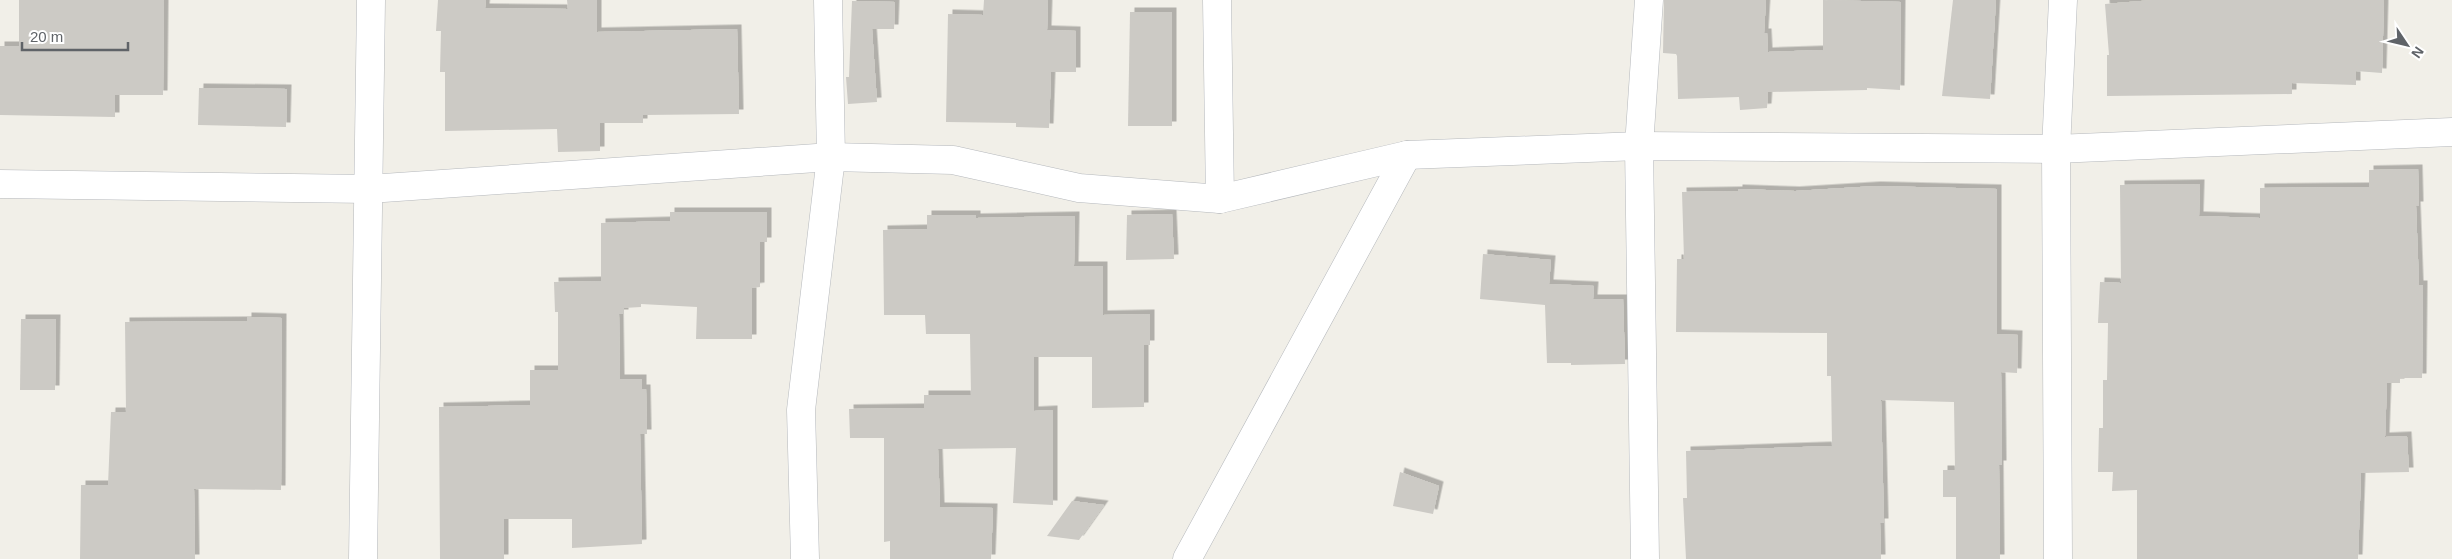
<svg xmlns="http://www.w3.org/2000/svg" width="2452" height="559" viewBox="0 0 2452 559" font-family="Arial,sans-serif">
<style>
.building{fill:#cccac5;filter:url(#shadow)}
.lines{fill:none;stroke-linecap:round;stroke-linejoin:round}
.minor-casing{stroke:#b5b8bc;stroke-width:29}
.minor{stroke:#fff;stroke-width:28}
</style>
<defs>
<filter id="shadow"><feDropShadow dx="4.5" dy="-4.5" stdDeviation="0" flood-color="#0004"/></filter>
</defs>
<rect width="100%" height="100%" fill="#f1efe8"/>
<!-- building -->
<g class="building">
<polygon points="19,0 164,0 163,95 115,95 115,117 0,115 0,46 19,46"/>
<polygon points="438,0 486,0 485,8 568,9 567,0 597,0 597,32 737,29 739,114 643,115 643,123 600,123 600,151 558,152 557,129 445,131 445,72 440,72 441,31 436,31"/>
<polygon points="984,0 1048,0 1047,30 1076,31 1076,72 1051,72 1049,128 1016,127 1016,123 946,122 948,14 983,15"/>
<polygon points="1664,0 1766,0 1764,33 1767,33 1768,52 1823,50 1823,0 1901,2 1900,90 1867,88 1867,90 1768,92 1767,108 1740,110 1739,97 1678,99 1677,56 1676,54 1663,53"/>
<polygon points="1953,0 1996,0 1990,99 1942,96"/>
<polygon points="2153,0 2384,0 2382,73 2356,71 2356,85 2292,83 2292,94 2107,96 2107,55 2109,55 2105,4"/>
<polygon points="852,1 895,2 894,29 872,29 877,102 848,104 846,77 849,77"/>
<polygon points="1130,12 1172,12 1172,126 1128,126"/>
<polygon points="199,88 287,89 286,127 198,125"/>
<polygon points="2418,169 2419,206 2416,206 2419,285 2423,285 2422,378 2400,378 2400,383 2387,383 2385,437 2407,436 2409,472 2361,473 2358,559 2137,559 2137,490 2112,491 2113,472 2098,472 2099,428 2103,428 2103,380 2107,380 2108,323 2098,323 2100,282 2121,283 2120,185 2200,184 2199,216 2260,218 2260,188 2369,187 2369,170"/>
<polygon points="1876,186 1997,189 1997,334 2018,335 2017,373 2001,372 2002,465 1999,465 2000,559 1956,559 1956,497 1943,497 1943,470 1955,470 1954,402 1881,400 1884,523 1880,523 1881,559 1686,559 1683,498 1687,498 1686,451 1832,446 1831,376 1827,376 1827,333 1676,332 1677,259 1684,259 1682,192 1738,191 1738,189 1795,191"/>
<polygon points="670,212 767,212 767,242 760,242 760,287 752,288 752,339 696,339 697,307 641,304 641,307 624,308 624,314 619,314 620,379 642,379 642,389 646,389 647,434 640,434 642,544 572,548 572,519 504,519 504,559 440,559 439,407 530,405 530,370 558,370 558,312 555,312 554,282 601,281 601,223 670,221"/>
<polygon points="1172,214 1174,259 1126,260 1127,215"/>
<polygon points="927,215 976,215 976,218 1075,216 1074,266 1103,266 1103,315 1150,314 1150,345 1144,345 1144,407 1092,408 1092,357 1034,357 1034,411 1053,410 1053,505 1013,503 1016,448 938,449 940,507 993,508 991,559 890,559 890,541 884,542 884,438 850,438 849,409 924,408 924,395 971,395 970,334 926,334 925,315 884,315 883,230 927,229"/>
<polygon points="1483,254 1551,260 1549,284 1594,286 1593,299 1623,299 1625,364 1571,365 1571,363 1547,363 1545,305 1480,299"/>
<polygon points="247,317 282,318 281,490 194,489 195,559 80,559 81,485 108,485 111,412 126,412 125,322 247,321"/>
<polygon points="21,319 56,319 55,390 20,390"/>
<polygon points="1400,472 1439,486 1433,514 1393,506"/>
<polygon points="1072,501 1104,505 1079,540 1047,536"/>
</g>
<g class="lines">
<defs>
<g id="minor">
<polyline points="1217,0 1220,199"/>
<polyline points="0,184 369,189 831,157 953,160 1079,188 1220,199 1407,155 1639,146 2056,149 2452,132"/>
<polyline points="363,559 371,0"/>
<polyline points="805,559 801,410 831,157 828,0"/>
<polyline points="1187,559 1407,155"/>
<polyline points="1645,559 1639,146 1649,0"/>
<polyline points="2058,559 2056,149 2063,0"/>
</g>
</defs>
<!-- minor casing -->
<use href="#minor" class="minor-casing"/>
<!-- minor -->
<use href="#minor" class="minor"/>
</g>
<!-- north arrow -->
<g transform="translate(2407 45) rotate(125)" stroke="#ffffff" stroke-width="4" paint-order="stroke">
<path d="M0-4L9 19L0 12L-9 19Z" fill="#5f6368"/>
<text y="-8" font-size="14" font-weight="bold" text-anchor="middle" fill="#5f6368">N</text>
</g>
<!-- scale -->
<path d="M22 42v8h106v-8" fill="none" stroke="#5f6368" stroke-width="2.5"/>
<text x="30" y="42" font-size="15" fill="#5f6368" stroke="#ffffff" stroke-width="4" paint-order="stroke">20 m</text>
</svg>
